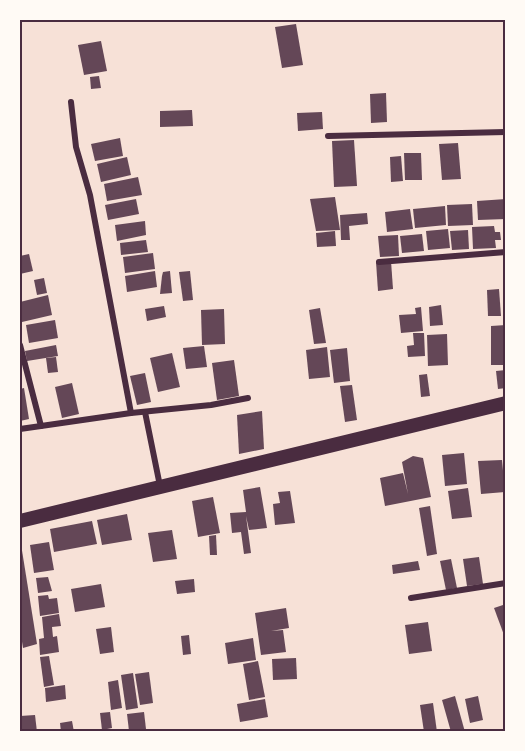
<svg xmlns="http://www.w3.org/2000/svg" width="525" height="751" viewBox="0 0 525 751" font-family="'Libre Baskerville',serif">
<style>
.building{fill:#644757}
.lines{fill:none;stroke-linecap:round;stroke-linejoin:round}
.minor{stroke:#4a2c40;stroke-width:6}
.primary{stroke:#4a2c40;stroke-width:14}
.neatline{fill:none;stroke:#4a2c40;stroke-width:2}
</style>
<rect width="100%" height="100%" fill="#f7e1d7"/>
<!-- building -->
<g class="building">
<polygon points="296,24 303,65 282,68 275,27"/>
<polygon points="101,41 107,71 84,75 78,45"/>
<polygon points="99,76 101,88 91,89 90,77"/>
<polygon points="386,93 387,122 371,123 370,94"/>
<polygon points="192,110 193,126 160,127 160,111"/>
<polygon points="322,112 323,129 298,131 297,113"/>
<polygon points="120,138 123,156 95,161 91,144"/>
<polygon points="354,140 357,186 334,187 332,141"/>
<polygon points="458,143 461,179 442,180 439,144"/>
<polygon points="404,153 421,153 422,180 405,180"/>
<polygon points="401,156 403,181 391,182 390,157"/>
<polygon points="127,157 131,175 101,182 97,164"/>
<polygon points="138,177 142,195 107,201 104,184"/>
<polygon points="335,197 340,230 316,231 310,199"/>
<polygon points="136,199 139,214 108,220 105,205"/>
<polygon points="506,199 506,219 478,220 477,201"/>
<polygon points="472,204 473,225 448,226 447,205"/>
<polygon points="445,206 446,225 415,228 413,209"/>
<polygon points="410,209 413,229 387,232 385,212"/>
<polygon points="367,213 368,224 349,226 350,240 341,240 340,215"/>
<polygon points="145,221 146,235 117,241 115,225"/>
<polygon points="494,226 495,232 500,232 501,240 495,240 496,248 473,249 472,227"/>
<polygon points="448,229 450,248 428,250 426,231"/>
<polygon points="468,230 469,249 452,250 450,231"/>
<polygon points="335,231 336,246 317,247 316,233"/>
<polygon points="422,234 424,251 402,253 400,236"/>
<polygon points="398,235 399,256 380,257 378,236"/>
<polygon points="146,240 148,252 121,255 120,243"/>
<polygon points="153,253 155,269 125,273 123,257"/>
<polygon points="29,254 33,271 20,274 20,256"/>
<polygon points="391,261 393,289 378,291 376,262"/>
<polygon points="155,271 157,287 127,292 125,276"/>
<polygon points="170,271 172,293 160,294 162,276 163,272"/>
<polygon points="190,271 193,300 183,301 179,272"/>
<polygon points="44,278 47,293 37,295 34,280"/>
<polygon points="499,289 501,316 488,316 487,290"/>
<polygon points="48,295 52,315 22,322 20,302"/>
<polygon points="441,305 443,325 430,326 429,307"/>
<polygon points="164,306 166,317 147,321 145,309"/>
<polygon points="421,307 423,331 401,333 399,315 416,314 415,308"/>
<polygon points="320,308 326,343 314,344 309,310"/>
<polygon points="224,309 225,344 202,345 201,310"/>
<polygon points="55,320 58,338 29,343 26,325"/>
<polygon points="506,325 506,365 491,365 491,326"/>
<polygon points="413,333 424,333 425,356 408,357 407,346 414,345"/>
<polygon points="447,334 448,365 428,366 427,335"/>
<polygon points="56,345 58,356 27,361 25,351"/>
<polygon points="204,346 207,367 186,369 183,348"/>
<polygon points="327,347 330,377 309,379 306,350"/>
<polygon points="347,348 350,381 334,383 330,350"/>
<polygon points="172,353 180,387 158,392 150,358"/>
<polygon points="56,357 58,372 48,373 46,358"/>
<polygon points="234,360 239,396 217,400 212,363"/>
<polygon points="506,370 506,388 498,389 496,371"/>
<polygon points="145,373 151,402 137,405 130,376"/>
<polygon points="427,374 430,396 421,397 419,375"/>
<polygon points="72,383 79,414 62,418 55,387"/>
<polygon points="352,385 357,420 345,422 340,386"/>
<polygon points="24,388 29,419 20,421 20,389"/>
<polygon points="262,411 264,449 239,454 237,415"/>
<polygon points="464,453 467,484 445,486 442,455"/>
<polygon points="413,456 423,458 431,497 385,506 380,478 403,473 408,494 402,462"/>
<polygon points="502,460 505,492 481,494 478,461"/>
<polygon points="260,487 267,528 249,530 246,516 251,553 244,554 241,532 232,533 230,513 246,512 243,490"/>
<polygon points="468,488 472,517 452,519 448,491"/>
<polygon points="290,491 295,523 275,525 273,504 280,503 278,492"/>
<polygon points="213,497 220,533 198,537 192,501"/>
<polygon points="430,506 437,554 427,556 419,508"/>
<polygon points="127,514 132,540 102,545 97,520"/>
<polygon points="92,521 97,544 54,552 50,529"/>
<polygon points="172,530 177,559 153,562 148,533"/>
<polygon points="216,535 217,555 210,555 209,536"/>
<polygon points="20,538 37,644 23,648 20,629"/>
<polygon points="49,542 54,570 34,573 30,545"/>
<polygon points="479,557 483,584 467,586 463,559"/>
<polygon points="451,559 457,588 446,590 440,561"/>
<polygon points="418,561 420,570 393,574 392,565"/>
<polygon points="48,577 52,591 38,593 36,578"/>
<polygon points="194,579 195,592 177,594 175,581"/>
<polygon points="101,584 105,607 75,612 71,589"/>
<polygon points="48,595 49,599 57,598 59,613 40,616 38,596"/>
<polygon points="506,604 506,634 504,635 494,608"/>
<polygon points="286,608 289,628 271,631 283,630 286,652 261,655 255,613"/>
<polygon points="59,614 61,626 52,627 53,637 57,636 59,652 40,655 39,639 44,638 42,617"/>
<polygon points="428,622 432,651 409,654 405,625"/>
<polygon points="111,627 114,652 100,654 96,629"/>
<polygon points="189,635 191,654 183,655 181,636"/>
<polygon points="253,638 256,660 228,664 225,643"/>
<polygon points="49,656 54,685 44,687 40,657"/>
<polygon points="296,658 297,679 273,680 272,659"/>
<polygon points="258,661 265,697 249,700 243,664"/>
<polygon points="149,672 153,703 140,705 135,674"/>
<polygon points="133,673 138,708 126,710 121,675"/>
<polygon points="118,680 122,708 111,710 108,682"/>
<polygon points="65,685 66,699 46,702 45,688"/>
<polygon points="455,696 465,732 451,732 442,700"/>
<polygon points="478,696 483,720 470,723 465,699"/>
<polygon points="265,699 268,717 240,722 237,704"/>
<polygon points="433,703 437,732 424,732 420,705"/>
<polygon points="110,712 112,728 102,730 100,713"/>
<polygon points="144,712 146,729 129,731 127,714"/>
<polygon points="35,715 37,732 20,732 20,716"/>
<polygon points="72,721 74,732 61,732 60,723"/>
</g>
<g class="lines">
<!-- minor -->
<g class="minor">
<polyline points="71,102 76,147 90,195 131,413"/>
<polyline points="328,136 506,132"/>
<polyline points="379,262 506,252"/>
<polyline points="20,345 41,426 131,413 211,405 248,398"/>
<polyline points="145,412 160,486"/>
<polyline points="20,429 41,426"/>
<polyline points="411,598 506,583"/>
</g>
<!-- primary -->
<polyline class="primary" points="20,521 506,403"/>
</g>
<!-- border -->
<rect width="525" height="751" fill="none" stroke="#fffaf5" stroke-width="42"/>
<rect x="21" y="21" width="483" height="709" class="neatline"/>
</svg>
